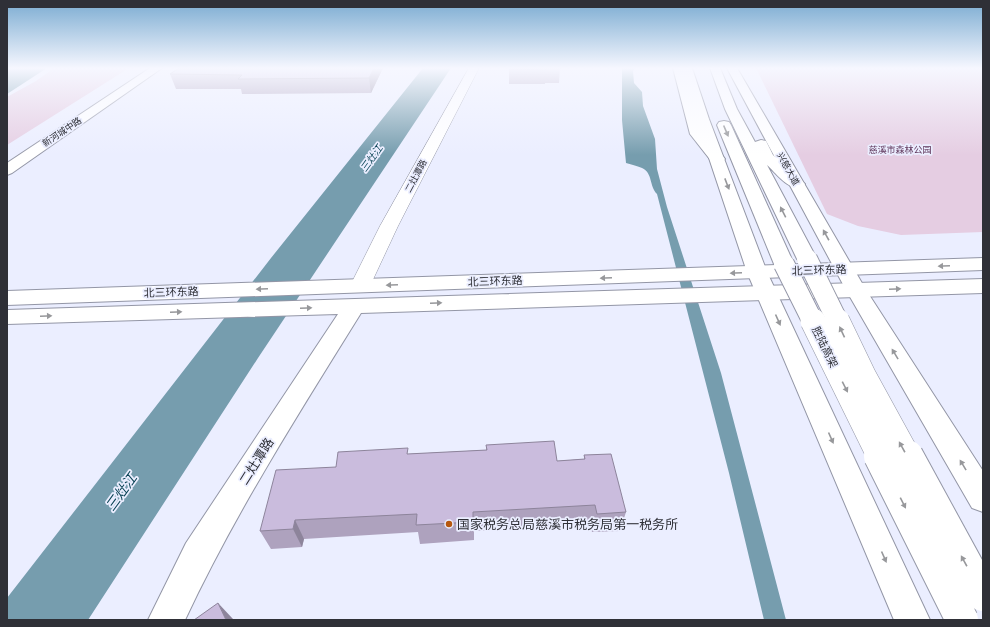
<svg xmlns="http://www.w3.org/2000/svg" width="990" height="627" viewBox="0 0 990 627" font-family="'DejaVu Sans','Noto Sans SC',sans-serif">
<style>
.green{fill:#e5cde2}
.water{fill:#769dae}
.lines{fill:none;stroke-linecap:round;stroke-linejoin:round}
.street-casing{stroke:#9396a6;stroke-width:1}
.secondary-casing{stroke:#9396a6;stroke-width:2}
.primary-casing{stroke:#9396a6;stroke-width:2}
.highway-casing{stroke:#9396a6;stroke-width:2}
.street{fill:#fff;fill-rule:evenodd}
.secondary{fill:#fff;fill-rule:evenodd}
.primary{fill:#fff;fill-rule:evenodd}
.highway{fill:#fff;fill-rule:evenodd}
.highway-bridge-far2-casing{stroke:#9396a6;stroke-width:22;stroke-linecap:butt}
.highway-bridge-far1-casing{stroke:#9396a6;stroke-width:26;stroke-linecap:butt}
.highway-bridge-casing{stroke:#9396a6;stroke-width:34;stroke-linecap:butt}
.highway-bridge-far2{stroke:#fff;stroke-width:20}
.highway-bridge-far1{stroke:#fff;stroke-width:25}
.highway-bridge{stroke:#fff;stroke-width:32}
.wall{fill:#aea2be}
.shaded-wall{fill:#8d849b}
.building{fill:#cabcdd;stroke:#8d849b}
.oneway{fill:#97989b}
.poi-dot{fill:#b6570f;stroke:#ebeeff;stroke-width:1.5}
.labels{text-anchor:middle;stroke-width:3.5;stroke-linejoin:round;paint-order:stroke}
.far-street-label{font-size:9px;fill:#2f3037;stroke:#ebeeff}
.far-park-label{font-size:9px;fill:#5e355a;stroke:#ebeeff}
.far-water-label{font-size:10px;font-style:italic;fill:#084254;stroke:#ebeeff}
.street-label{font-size:11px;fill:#2f3037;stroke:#ebeeff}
.near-street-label{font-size:13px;fill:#2f3037;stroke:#ebeeff}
.near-poi-label{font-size:13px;fill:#2f3037;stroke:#ebeeff;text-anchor:start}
.near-water-label{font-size:14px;font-style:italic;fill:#084254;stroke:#ebeeff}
</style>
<rect width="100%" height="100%" fill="#ebeeff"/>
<!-- green -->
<g class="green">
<polygon points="54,68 129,68 7,145 7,97 36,81"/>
<polygon points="756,68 983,68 983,232 901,235 858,226 827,214"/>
</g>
<!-- water -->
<g class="water">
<polygon points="7,68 47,68 7,94"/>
<polygon points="423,68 451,68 258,358 88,620 7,620 7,598 271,258"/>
<path d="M622,68H635L633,71L634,83L642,92L643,106L655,139L657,169L667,207L721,373L786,620H764L729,473L657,194C649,186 653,173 642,168C638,166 632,165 626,163L622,120Z"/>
</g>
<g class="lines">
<defs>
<polygon id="street" points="469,68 479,68 398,226 370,286 367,290 360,292 353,290 350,286 380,226"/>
<g id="secondary">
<polygon points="150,68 162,68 12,173 7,175 7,163"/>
<polygon points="983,258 983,270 7,305 7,291"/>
<path d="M983,279V293L361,313C299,413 235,513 185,620H148L186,543L338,314L7,324V310Z"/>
</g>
<g id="primary">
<polygon points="682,68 692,68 709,119 767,272 930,620 894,620 747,272 696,119"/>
<polygon points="727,68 737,68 866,290 983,471 983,512 972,508 846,290"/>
</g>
<g id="highway">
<polygon points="673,68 683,68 704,133 725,159 722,162 717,164 712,162 690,134"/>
<path d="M710,68H720L737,109L755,142L761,140L766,141L773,155L805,184L803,187C788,191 777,174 767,165L817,259L814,263L807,265L800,263L797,259L725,109Z"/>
<polygon points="724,121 729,122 731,125 794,264 791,268 784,270 777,268 774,264 717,125 719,122"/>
</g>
</defs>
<!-- street casing -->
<use href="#street" class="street-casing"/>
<!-- secondary casing -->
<use href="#secondary" class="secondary-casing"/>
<!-- primary casing -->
<use href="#primary" class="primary-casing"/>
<!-- highway casing -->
<use href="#highway" class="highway-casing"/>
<!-- street -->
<use href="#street" class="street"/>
<!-- secondary -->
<use href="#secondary" class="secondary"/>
<!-- primary -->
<use href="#primary" class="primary"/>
<!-- highway -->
<use href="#highway" class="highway"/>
<defs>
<g id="highway-bridge-far2">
<polyline points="807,259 838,322"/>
<polyline points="784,264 813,322"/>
</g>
<g id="highway-bridge-far1">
<polyline points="813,321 880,457"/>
<polyline points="837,321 863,375 908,457"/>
</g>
<g id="highway-bridge">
<polyline points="880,456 962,620"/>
<polyline points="907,456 983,595"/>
</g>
</defs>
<!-- highway-bridge-far2 casing -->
<use href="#highway-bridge-far2" class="highway-bridge-far2-casing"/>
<!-- highway-bridge-far1 casing -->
<use href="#highway-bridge-far1" class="highway-bridge-far1-casing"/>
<!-- highway-bridge casing -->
<use href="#highway-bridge" class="highway-bridge-casing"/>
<!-- highway-bridge-far2 -->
<use href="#highway-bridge-far2" class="highway-bridge-far2"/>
<!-- highway-bridge-far1 -->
<use href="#highway-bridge-far1" class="highway-bridge-far1"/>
<!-- highway-bridge -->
<use href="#highway-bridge" class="highway-bridge"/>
</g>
<!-- wall -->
<g class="wall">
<polygon points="383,68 371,93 242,94 241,89 176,89 170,74"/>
<polygon points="560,68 559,83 545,83 545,84 509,84 509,69"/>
<polygon points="486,445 557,461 584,459 584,455 626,512 620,531 592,532 590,524 474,531 474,540 420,544 418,532 304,539 302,547 271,549 260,531 336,467 409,454 486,450"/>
</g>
<!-- shaded-wall -->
<g class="shaded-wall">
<polygon points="374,68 383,68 371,93 369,78"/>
<polygon points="295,520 304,539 302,547 293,529"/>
<polygon points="218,603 233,619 233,620 226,620"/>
</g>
<!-- building -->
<g class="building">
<polygon points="179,68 374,68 369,78 238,79 242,75 170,74"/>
<polygon points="509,68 560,68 560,69 546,68 546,70 509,69"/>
<polygon points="554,441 557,461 585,459 584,455 611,454 626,512 597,514 595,505 473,512 473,522 416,525 417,514 295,520 293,529 260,531 276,470 336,467 338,452 408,448 407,454 487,450 486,445"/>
<polygon points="218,603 226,620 194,620"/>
</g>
<!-- one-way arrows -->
<defs><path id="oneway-solid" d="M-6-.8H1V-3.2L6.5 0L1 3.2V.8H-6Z"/></defs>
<g class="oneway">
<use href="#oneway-solid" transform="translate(726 131) rotate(67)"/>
<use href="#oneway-solid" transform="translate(727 184) rotate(69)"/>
<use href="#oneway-solid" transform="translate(783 212) rotate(-117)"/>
<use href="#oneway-solid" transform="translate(826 235) rotate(-119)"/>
<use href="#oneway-solid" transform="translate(944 266) rotate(178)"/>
<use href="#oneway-solid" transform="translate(736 273) rotate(178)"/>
<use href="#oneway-solid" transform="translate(606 278) rotate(178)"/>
<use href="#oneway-solid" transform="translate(392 285) rotate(178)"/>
<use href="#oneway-solid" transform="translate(262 289) rotate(178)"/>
<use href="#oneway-solid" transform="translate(895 289) rotate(-2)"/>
<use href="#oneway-solid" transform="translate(436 303) rotate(-2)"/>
<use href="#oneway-solid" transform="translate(306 308) rotate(-2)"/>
<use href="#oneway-solid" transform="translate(176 312) rotate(-2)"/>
<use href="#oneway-solid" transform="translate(46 316) rotate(-2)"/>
<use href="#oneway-solid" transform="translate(778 320) rotate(66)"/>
<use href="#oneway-solid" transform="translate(842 332) rotate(-115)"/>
<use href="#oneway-solid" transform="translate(895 354) rotate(-121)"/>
<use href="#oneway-solid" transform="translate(845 387) rotate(63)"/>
<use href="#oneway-solid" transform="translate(831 438) rotate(66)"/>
<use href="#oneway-solid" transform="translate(902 447) rotate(-119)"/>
<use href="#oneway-solid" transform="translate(963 465) rotate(-121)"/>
<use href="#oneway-solid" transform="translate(903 503) rotate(63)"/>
<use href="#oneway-solid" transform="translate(884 557) rotate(66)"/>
<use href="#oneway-solid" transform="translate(964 561) rotate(-119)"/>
</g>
<!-- sky -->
<linearGradient id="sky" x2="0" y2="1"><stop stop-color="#7aabd1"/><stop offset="0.44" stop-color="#f6f7ff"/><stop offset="1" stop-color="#f6f7ff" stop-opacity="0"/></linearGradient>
<rect width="990" height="155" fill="url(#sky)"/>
<!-- markers -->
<circle class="poi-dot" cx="449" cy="524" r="4"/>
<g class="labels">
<!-- far-street labels -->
<g class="far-street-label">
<text transform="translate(62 132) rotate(-34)" y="3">新河城中路</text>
<text transform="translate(788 169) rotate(61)" y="3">兴慈大道</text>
<text transform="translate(416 176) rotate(-62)" y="3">二灶潭路</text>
</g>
<!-- far-park labels -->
<g class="far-park-label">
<text x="900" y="153">慈溪市森林公园</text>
</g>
<!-- far-water labels -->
<g class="far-water-label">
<text transform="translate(371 158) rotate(-54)" y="4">三灶江</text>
</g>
<!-- street labels -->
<g class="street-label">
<text transform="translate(819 270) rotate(-2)" y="4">北三环东路</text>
<text transform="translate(495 281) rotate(-2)" y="4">北三环东路</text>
<text transform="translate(171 292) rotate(-2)" y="4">北三环东路</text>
<text transform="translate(825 347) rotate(64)" y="4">胜陆高架</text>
</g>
<!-- near-street labels -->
<g class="near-street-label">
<text transform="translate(256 461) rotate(-58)" y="5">二灶潭路</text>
</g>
<!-- near-poi labels -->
<g class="near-poi-label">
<text x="457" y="529">国家税务总局慈溪市税务局第一税务所</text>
</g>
<!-- near-water labels -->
<g class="near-water-label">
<text transform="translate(121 492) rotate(-54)" y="5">三灶江</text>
</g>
</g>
<!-- border -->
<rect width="990" height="627" fill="none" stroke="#2f3037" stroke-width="16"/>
</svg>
